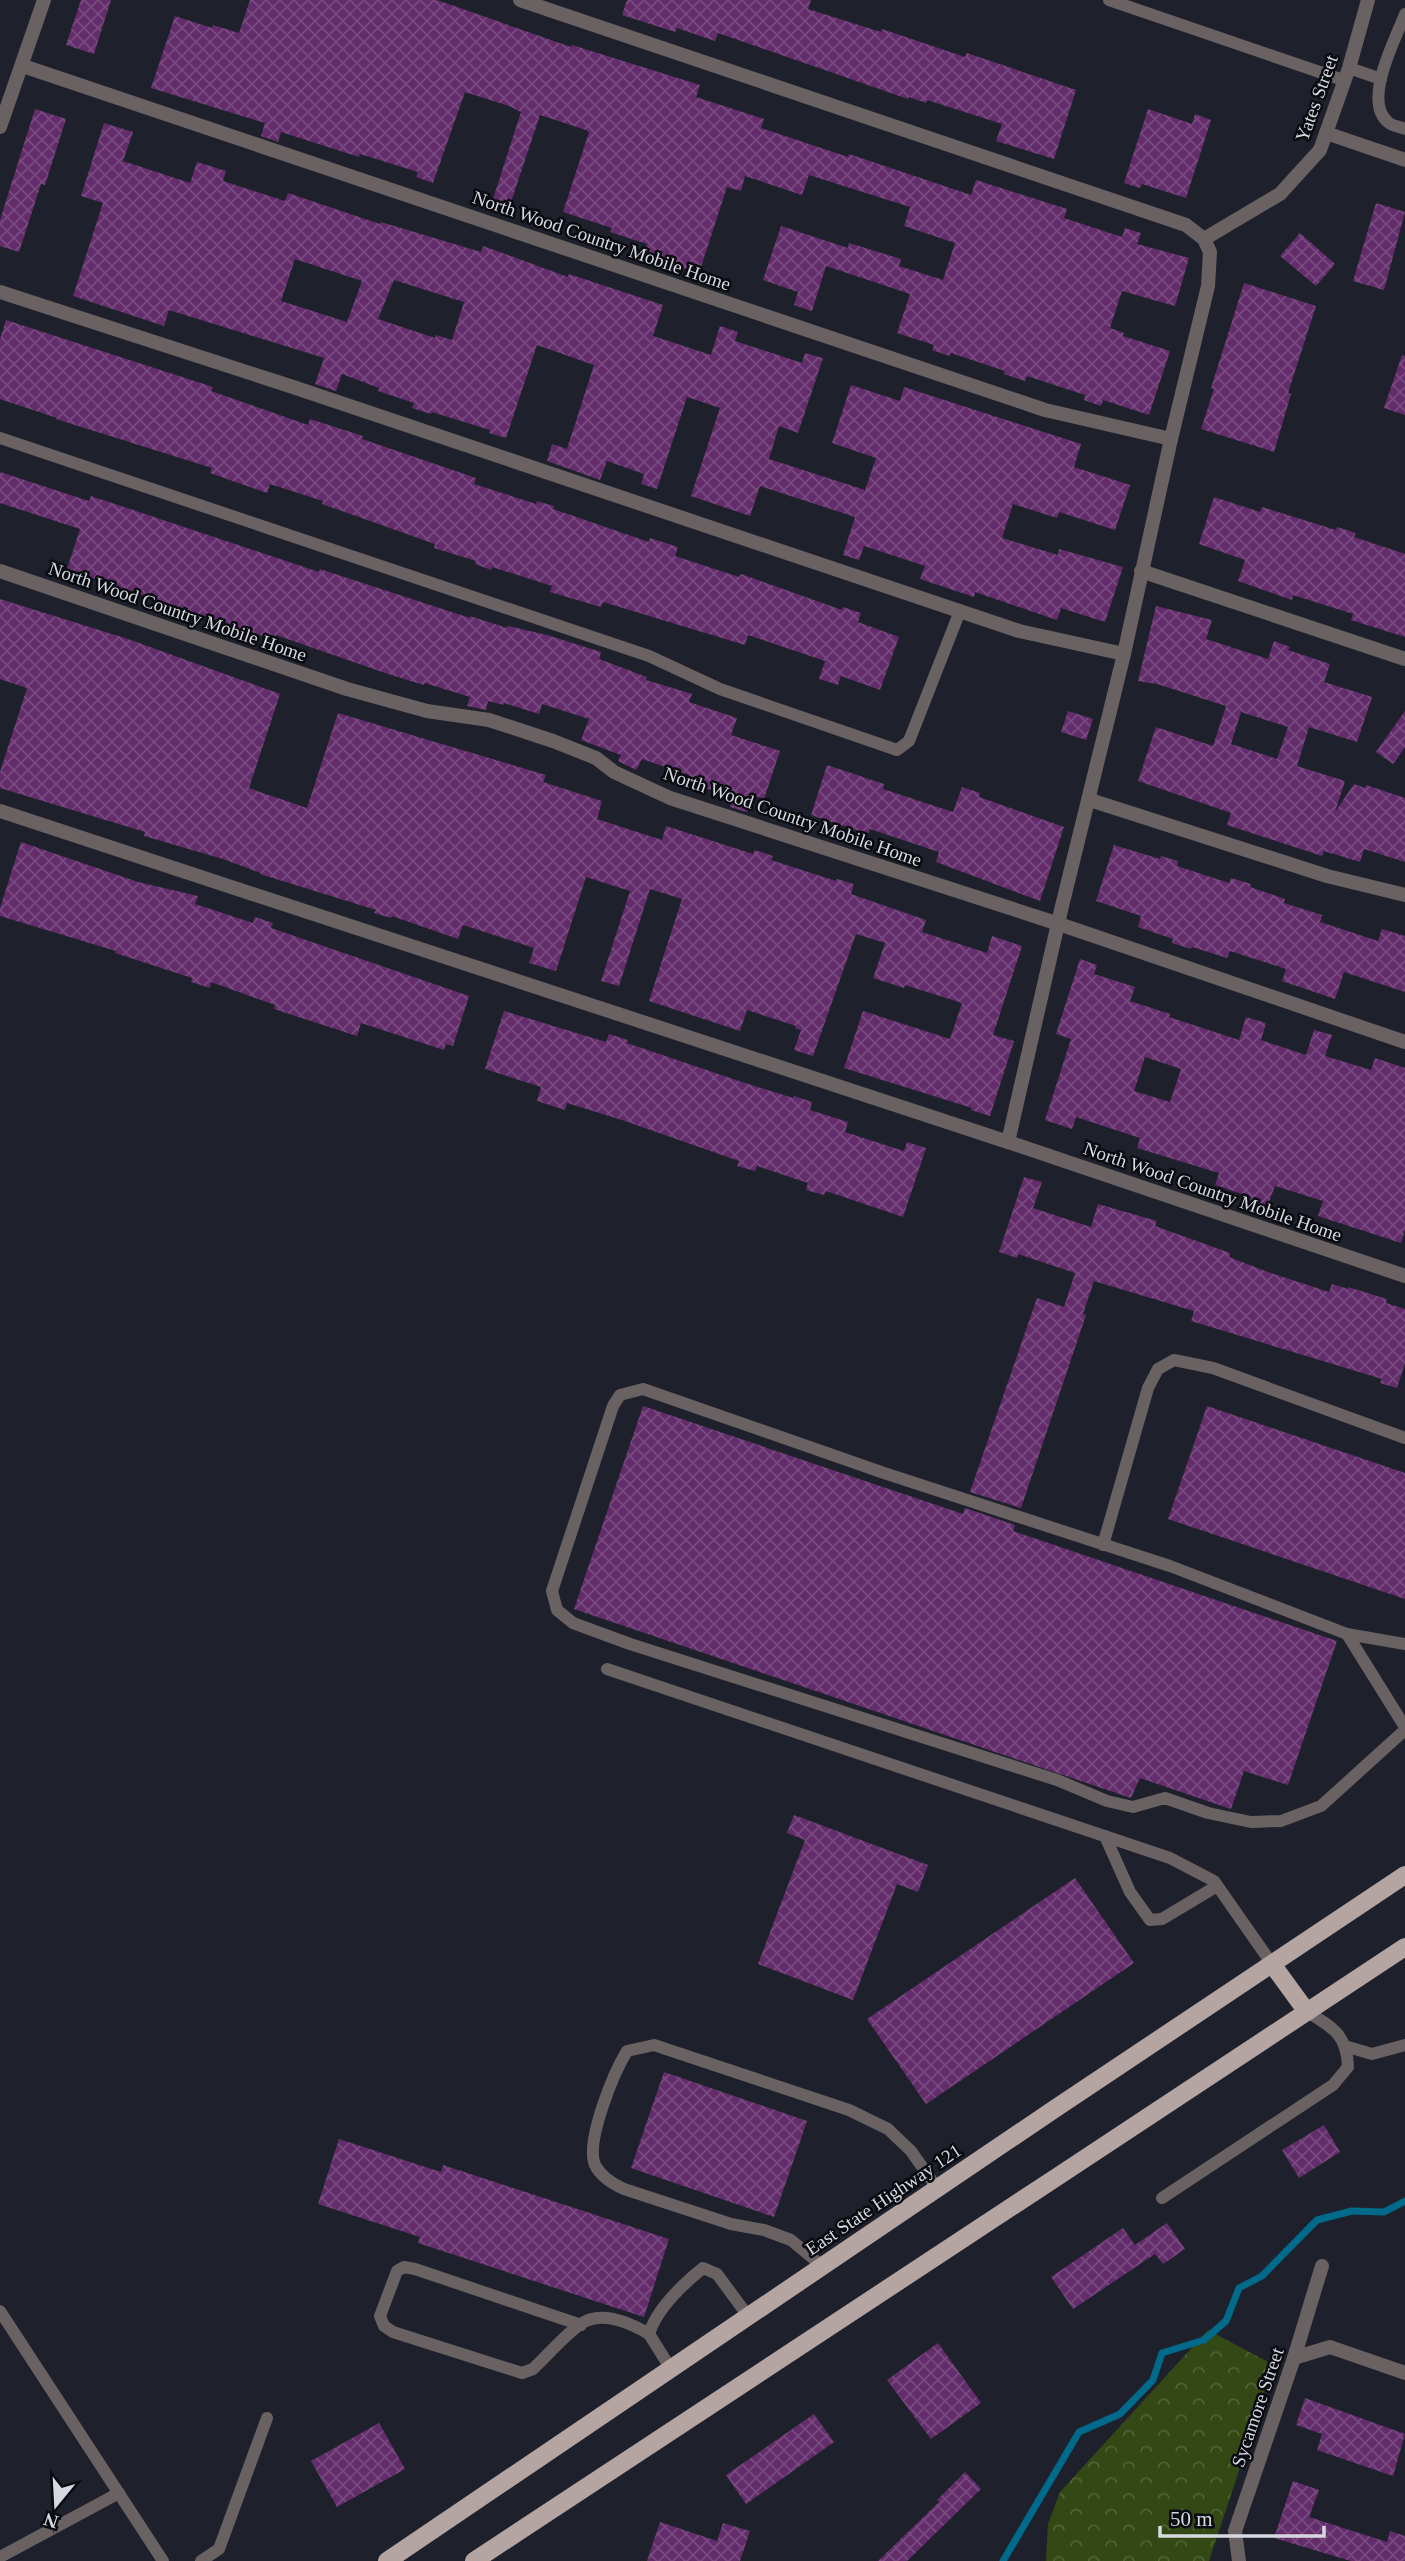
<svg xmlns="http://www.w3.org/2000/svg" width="1405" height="2561" viewBox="0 0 1405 2561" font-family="Georgia,serif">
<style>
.park{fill:url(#park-crowns)}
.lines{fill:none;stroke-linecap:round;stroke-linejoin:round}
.stream{stroke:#006a8b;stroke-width:7}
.building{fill:url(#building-cross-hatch);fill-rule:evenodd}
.lane{stroke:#6a6262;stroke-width:12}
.street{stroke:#6a6262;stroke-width:14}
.primary{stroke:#b4a4a2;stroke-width:18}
.labels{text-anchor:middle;stroke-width:5;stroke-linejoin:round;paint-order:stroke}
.street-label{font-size:19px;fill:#d7d9e1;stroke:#0a0b10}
</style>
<defs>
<pattern id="park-crowns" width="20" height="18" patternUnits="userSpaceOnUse" patternTransform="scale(1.75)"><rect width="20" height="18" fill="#334814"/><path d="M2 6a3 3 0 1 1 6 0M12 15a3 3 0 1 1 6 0" fill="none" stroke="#506236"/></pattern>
<pattern id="building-cross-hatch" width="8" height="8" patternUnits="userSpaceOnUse" patternTransform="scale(1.75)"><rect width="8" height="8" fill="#632c6b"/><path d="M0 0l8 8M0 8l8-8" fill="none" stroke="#794a80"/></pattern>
</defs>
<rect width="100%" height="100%" fill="#1e212c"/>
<!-- park -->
<polygon class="park" points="1208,2330 1274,2365 1209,2561 1046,2561 1048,2524 1060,2492"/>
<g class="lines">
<!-- stream -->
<polyline class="stream" points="1003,2561 1079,2432 1120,2414 1153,2380 1162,2353 1204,2340 1226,2321 1239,2288 1262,2276 1317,2220 1352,2211 1384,2212 1405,2201"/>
</g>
<!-- building -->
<g class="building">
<polygon points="81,0 111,0 94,54 66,45"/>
<polygon points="250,0 437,0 571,47 572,45 700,85 696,97 764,119 761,128 848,157 849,154 971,195 976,180 1067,209 1064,218 1122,237 1125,228 1141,233 1137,244 1189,258 1175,306 1122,291 1110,328 1124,333 1123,336 1170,351 1149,415 1103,400 1101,406 1084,400 1085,395 1027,376 1025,381 1004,374 1005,371 951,353 950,356 932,350 934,345 897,333 910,294 826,266 812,311 794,305 798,292 763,280 781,226 848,248 849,243 901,259 899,266 943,280 955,243 904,226 910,207 809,175 802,195 745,176 741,191 727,187 699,273 643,255 647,244 610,232 612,228 563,212 589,132 586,130 540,115 509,208 492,202 521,112 509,106 465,92 433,183 416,177 418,172 360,154 359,157 281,132 278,142 261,136 265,123 151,88 175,16 212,28 213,25 239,33"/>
<polygon points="627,0 811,0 808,9 881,32 882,29 965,57 967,53 1076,90 1054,159 996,141 1002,124 927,100 926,103 909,97 908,99 718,33 715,41 677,28 675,32 622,15"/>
<polygon points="35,109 66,119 45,185 41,184 19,252 0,246 0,220"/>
<polygon points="1148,109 1192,124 1195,114 1211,120 1186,198 1142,184 1140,188 1124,183"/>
<path d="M104,123L133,132L123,161L190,183L197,162L226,171L223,181L285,201L288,193L380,224L381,222L481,252L483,246L568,277L569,274L663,305L653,336L711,355L720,326L738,332L735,341L802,363L805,353L823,358L798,433L779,426L769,459L865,490L876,458L832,443L851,385L900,401L904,387L1081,444L1074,467L1130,485L1115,530L1059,512L1057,518L1013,504L1002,538L1058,555L1059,549L1123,567L1105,622L1061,608L1057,620L975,592L974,597L920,579L925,566L864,546L859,560L843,555L855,517L760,486L750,516L691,496L720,408L687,397L657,489L641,484L644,474L607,461L600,480L547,461L552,444L567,449L594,365L537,345L506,438L489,433L490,430L432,412L431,414L412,408L414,403L378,391L379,388L342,374L336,391L315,384L324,358L169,310L164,326L73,296L103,203L81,196ZM295,259L362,281L347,322L281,301ZM394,280L464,302L452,340L436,335L435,338L378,319Z"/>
<polygon points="1376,203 1405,212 1384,290 1353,281"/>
<polygon points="1300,233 1335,264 1316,286 1280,256"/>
<polygon points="1244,283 1316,306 1288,393 1291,394 1274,452 1201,429 1214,389 1211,388"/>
<polygon points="6,320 213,387 211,391 308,425 310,419 363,436 362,439 476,478 474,484 536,504 537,501 554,506 553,509 649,542 650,538 678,547 675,556 739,577 741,574 842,610 843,607 861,613 858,622 899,637 880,690 841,676 838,685 819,679 825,661 748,635 745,645 603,602 601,607 570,598 550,592 552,586 492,567 491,570 475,564 476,561 434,548 435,544 322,504 323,501 270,484 267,493 210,473 212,468 56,419 57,418 0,399 0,339"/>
<polygon points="1402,355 1405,356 1405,415 1384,408"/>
<polygon points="0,472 89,501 91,496 319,572 320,569 470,618 470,616 507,628 508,626 547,635 601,652 599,659 647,677 646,680 692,694 689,702 737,718 731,735 780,751 764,799 752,795 747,812 730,807 733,797 686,782 689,775 642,759 636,770 618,761 621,755 581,740 589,719 542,704 539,714 504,703 504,705 488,701 486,710 467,706 470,697 425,683 424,685 388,674 276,635 274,640 67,569 80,529 0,503"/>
<polygon points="1214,497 1260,512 1262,507 1336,530 1337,527 1356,533 1354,537 1405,554 1405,637 1351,620 1353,614 1293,595 1292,600 1238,581 1245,560 1199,544"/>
<polygon points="0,599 128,639 280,694 249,788 260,792 307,808 338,713 546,775 543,782 602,801 597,819 662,840 666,826 753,854 755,850 773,856 771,860 836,881 837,879 854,884 851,894 926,920 922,932 987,953 992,936 1022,946 993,1035 1014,1041 990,1116 971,1110 972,1108 844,1068 863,1011 950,1039 962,1003 905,985 904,988 873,978 885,943 856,934 813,1056 794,1050 801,1030 795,1028 796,1026 747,1010 740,1031 649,1001 682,899 650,889 619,986 601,981 630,891 586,877 556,971 529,963 534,948 463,925 458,939 392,916 391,918 374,913 376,910 260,874 261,873 223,859 144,836 145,832 0,788 0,772 27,688 0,679"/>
<path d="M1156,606L1212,620L1206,639L1268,659L1274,641L1290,647L1288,650L1330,664L1324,682L1372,697L1357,742L1309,727L1297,766L1345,781L1335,812L1354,784L1365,788L1366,785L1405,798V862L1364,849L1360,862L1324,851L1322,856L1227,825L1231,813L1138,781L1156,727L1213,746L1226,706L1157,684L1138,681ZM1241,712L1288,727L1277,759L1231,744Z"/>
<polygon points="1068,711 1093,719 1086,740 1061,732"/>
<polygon points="1405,711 1405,747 1393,764 1376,752"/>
<polygon points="827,765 884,784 883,789 953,812 962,787 980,793 979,797 1064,827 1040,901 936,862 939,852 870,829 868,834 811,815"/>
<polygon points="21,842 138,882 198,896 195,904 253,923 255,917 273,923 271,928 469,996 453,1046 446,1044 444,1050 361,1023 357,1036 274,1009 275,1005 211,982 210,988 191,982 192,978 115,953 116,951 0,916 0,908"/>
<polygon points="1114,845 1160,859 1161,856 1178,861 1177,866 1229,883 1231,878 1251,884 1250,887 1285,899 1284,903 1322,915 1320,922 1378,941 1382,929 1405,936 1405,992 1344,972 1335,999 1282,981 1286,969 1230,951 1227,958 1192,947 1191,949 1172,943 1173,939 1138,927 1141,916 1096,901"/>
<path d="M1080,959L1097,965L1094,974L1135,987L1130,1001L1170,1014L1169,1017L1239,1040L1246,1017L1266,1023L1261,1040L1306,1055L1314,1030L1332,1035L1325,1056L1371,1070L1375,1058L1405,1068V1230L1401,1243L1318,1216L1323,1201L1275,1186L1267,1207L1250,1201L1251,1197L1215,1185L1219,1173L1137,1148L1140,1138L1076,1117L1072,1129L1045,1120L1071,1039L1056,1034ZM1145,1057L1181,1069L1170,1102L1134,1091Z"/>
<polygon points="504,1011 606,1042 609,1034 628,1040 627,1043 742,1082 793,1098 794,1096 812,1102 810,1110 848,1122 845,1132 904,1151 907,1142 926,1148 903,1217 826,1191 824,1195 806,1190 808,1183 757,1166 755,1171 737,1166 739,1161 622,1120 567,1103 565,1110 537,1101 541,1087 485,1069"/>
<polygon points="1024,1177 1042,1182 1033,1208 1091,1227 1098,1204 1157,1221 1155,1226 1230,1253 1229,1257 1268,1272 1329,1292 1332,1284 1348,1289 1348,1287 1387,1299 1386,1303 1405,1309 1405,1363 1397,1388 1380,1383 1382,1379 1191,1321 1194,1311 1094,1281 1083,1314 1086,1315 1021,1508 970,1492 1037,1298 1064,1307 1075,1273 1018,1254 1017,1258 999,1252"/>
<polygon points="643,1406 963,1514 965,1508 1015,1525 1013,1531 1337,1641 1288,1785 1244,1771 1231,1809 1140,1778 1131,1798 574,1609"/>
<polygon points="1207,1406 1405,1473 1405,1599 1168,1519"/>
<polygon points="794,1815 928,1865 918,1892 897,1884 853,2000 758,1964 805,1840 787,1833"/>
<polygon points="1075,1878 1134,1963 926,2104 867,2019"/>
<polygon points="664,2072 807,2121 774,2217 631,2168"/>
<polygon points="1324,2125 1340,2152 1299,2178 1282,2150"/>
<polygon points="339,2139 441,2172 443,2165 669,2239 644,2317 418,2243 420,2237 318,2204"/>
<polygon points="1167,2223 1185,2249 1163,2264 1155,2254 1073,2309 1051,2277 1123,2228 1135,2245"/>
<polygon points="938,2343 981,2403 931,2439 887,2380"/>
<polygon points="1305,2398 1405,2434 1393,2476 1317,2450 1322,2434 1296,2425"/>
<polygon points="814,2414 834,2442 746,2504 726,2475"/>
<polygon points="379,2423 405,2469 337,2507 311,2461"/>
<polygon points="965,2472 981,2489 907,2561 878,2561 939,2502 937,2500"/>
<polygon points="1293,2481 1319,2490 1309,2517 1387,2542 1390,2531 1405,2536 1405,2561 1351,2561 1274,2538"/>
<polygon points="660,2522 717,2541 723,2523 750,2531 740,2561 647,2561"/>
</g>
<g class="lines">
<!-- lane -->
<g class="lane">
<polyline points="1109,0 1343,80"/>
<path d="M1405,14C1396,39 1361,102 1389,123C1393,126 1401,127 1405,129"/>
<polyline points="1349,68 1381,79"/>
<polyline points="0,438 649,656 720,689 897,750 909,741 960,611"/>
<polyline points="1103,1545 1148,1388 1158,1369 1174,1360 1213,1368 1405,1438"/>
<polyline points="1347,1634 1405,1644"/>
<polyline points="607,1669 1170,1858 1214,1881 1272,1964"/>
<polyline points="1405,1727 1347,1634 1170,1566 884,1473 643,1389 620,1395 613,1406 552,1591 557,1610 573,1623 630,1644 1057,1780 1107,1801 1133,1807 1165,1798 1208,1813 1251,1822 1281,1821 1321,1806 1405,1730"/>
<polyline points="1105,1836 1130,1892 1150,1920 1162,1919 1217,1886"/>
<polyline points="1348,2047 1372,2054 1405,2045"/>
<path d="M1162,2198L1333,2085L1348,2067C1347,2035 1333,2027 1307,2012"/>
<path d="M822,2266L791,2240L764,2230L731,2224L624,2189C613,2184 601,2177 595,2165C585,2142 614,2072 627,2051L654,2045L849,2110L888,2129L911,2151L937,2188"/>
<polyline points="0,2311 163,2561"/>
<path d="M581,2325L415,2269L404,2267L397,2271L380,2316L384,2326L393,2332L522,2373L533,2369C546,2357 572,2327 586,2321C606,2312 632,2324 649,2334"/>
<path d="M671,2369L649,2334C657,2308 682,2285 703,2268L717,2274L748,2316"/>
<polyline points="0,2557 119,2493"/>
<polyline points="201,2561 219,2549 267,2418"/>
</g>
<!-- street -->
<g class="street">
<polyline points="520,0 1186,225 1204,239 1210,252 1208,286 1171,439 1124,654 1062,906 1008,1142"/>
<polyline points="23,66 1045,410 1171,439"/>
<polyline points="0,127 44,0"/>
<polyline points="1326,133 1405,160"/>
<polyline points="1204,239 1280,194 1320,150 1349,68 1368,0"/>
<polyline points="0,292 293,387 1019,631 1124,654"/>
<polyline points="0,571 347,689 427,711 489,720 553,741 596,758 614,772 670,798 1059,924 1405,1042"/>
<polyline points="1141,571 1405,659"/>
<polyline points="1090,800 1327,876 1405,895"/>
<polyline points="0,811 1008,1142 1405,1276"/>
<polyline points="1294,2358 1330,2347 1405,2373"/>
<polyline points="1239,2561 1235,2531 1294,2358 1322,2266"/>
</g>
<!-- primary -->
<g class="primary">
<polyline points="1272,1964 1307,2012"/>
<polyline points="387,2561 1056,2108 1405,1875"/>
<path d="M474,2561C784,2357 1095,2152 1405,1947"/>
</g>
</g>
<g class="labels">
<!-- street labels -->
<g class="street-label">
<text transform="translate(1316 98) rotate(-70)" y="7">Yates Street</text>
<text transform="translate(602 240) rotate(19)" y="7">North Wood Country Mobile Home</text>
<text transform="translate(178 611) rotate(19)" y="7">North Wood Country Mobile Home</text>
<text transform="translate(793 816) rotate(19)" y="7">North Wood Country Mobile Home</text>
<text transform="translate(1213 1191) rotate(19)" y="7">North Wood Country Mobile Home</text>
<text transform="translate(883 2199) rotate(-34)" y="7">East State Highway 121</text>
<text transform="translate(1257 2407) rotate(-71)" y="7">Sycamore Street</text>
</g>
</g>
<!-- north arrow -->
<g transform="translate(56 2505) rotate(198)" stroke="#0a0b10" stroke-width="5" paint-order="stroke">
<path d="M0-5L12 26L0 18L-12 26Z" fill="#d7d9e1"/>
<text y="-10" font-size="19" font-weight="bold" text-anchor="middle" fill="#d7d9e1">N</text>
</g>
<!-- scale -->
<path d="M1160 2526v10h164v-10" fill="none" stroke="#d7d9e1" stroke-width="3.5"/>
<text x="1170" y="2526" font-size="21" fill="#d7d9e1" stroke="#0a0b10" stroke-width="5" paint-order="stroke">50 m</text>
</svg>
